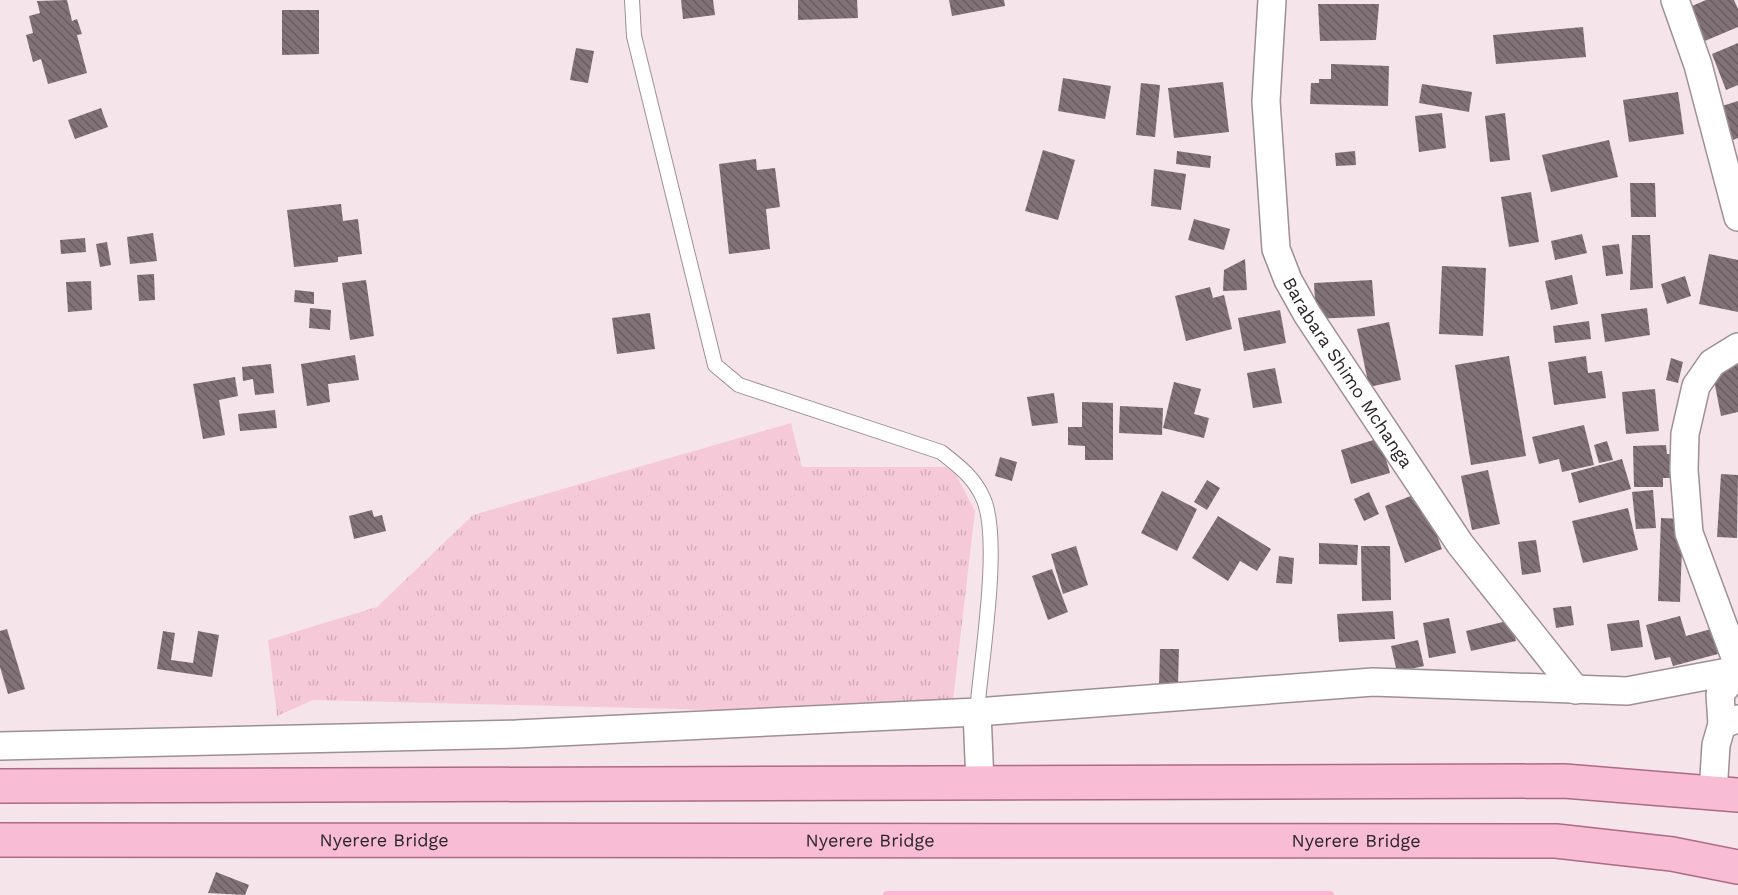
<svg xmlns="http://www.w3.org/2000/svg" width="1738" height="895" viewBox="0 0 1738 895" font-family="'Work Sans',sans-serif">
<style>
.grass{fill:url(#grass-tufts)}
.lines{fill:none;stroke-linecap:round;stroke-linejoin:round}
.stream{stroke:#feb5d1;stroke-width:8}
.building{fill:url(#building-back-hatch)}
.lane-casing{stroke:#9e8f94;stroke-width:16}
.street-casing{stroke:#9e8f94;stroke-width:30}
.primary-casing{stroke:#ad6a86;stroke-width:36}
.lane{stroke:#fff;stroke-width:14}
.street{stroke:#fff;stroke-width:27}
.primary{stroke:#f8bcd5;stroke-width:33}
.labels{text-anchor:middle;stroke-width:4.5;stroke-linejoin:round;paint-order:stroke}
.street-label{font-size:18px;fill:#292426;stroke:#fff}
</style>
<defs>
<pattern id="grass-tufts" width="24" height="20" patternUnits="userSpaceOnUse" patternTransform="scale(1.5)"><rect width="24" height="20" fill="#f6c9d9"/><path d="M3 7l-1-3M5 7V3M7 7l1-3M15 17l-1-3M17 17v-4M19 17l1-3" fill="none" stroke="#d3acba"/></pattern>
<pattern id="building-back-hatch" width="6" height="6" patternUnits="userSpaceOnUse" patternTransform="scale(1.5)"><rect width="6" height="6" fill="#807277"/><path d="M-1 5l2 2M0 0l6 6M5-1l2 2" fill="none" stroke="#695d61"/></pattern>
</defs>
<rect width="100%" height="100%" fill="#f5e5ea"/>
<!-- grass -->
<polygon class="grass" points="791,423 802,467 952,467 975,511 953,701 917,715 313,700 277,716 268,640 377,607 473,515"/>
<g class="lines">
<!-- stream -->
<polyline class="stream" points="887,895 1330,895"/>
</g>
<!-- building -->
<g class="building">
<polygon points="67,0 72,21 77,19 82,34 77,35 87,73 48,84 41,59 33,62 26,35 33,33 29,16 40,13 37,1"/>
<polygon points="681,0 713,0 715,15 683,19"/>
<polygon points="798,0 857,0 858,18 798,20"/>
<polygon points="949,0 1004,0 1005,6 952,16"/>
<polygon points="1706,0 1734,0 1738,9 1738,27 1700,43 1685,9"/>
<polygon points="1318,4 1379,4 1376,40 1320,41"/>
<polygon points="282,10 319,10 319,54 282,55"/>
<polygon points="1583,27 1586,57 1496,64 1493,35"/>
<polygon points="1738,43 1738,85 1726,90 1712,54"/>
<polygon points="576,48 594,51 588,83 570,80"/>
<polygon points="1331,64 1389,66 1388,106 1310,104 1311,83 1319,83 1319,79 1331,79"/>
<polygon points="1063,78 1111,86 1105,119 1058,111"/>
<polygon points="1223,82 1229,132 1174,138 1168,88"/>
<polygon points="1141,83 1160,85 1155,137 1136,135"/>
<polygon points="1422,84 1472,92 1469,112 1419,103"/>
<polygon points="1678,92 1684,134 1629,142 1623,100"/>
<polygon points="1738,101 1738,138 1733,140 1722,106"/>
<polygon points="101,108 108,127 75,139 68,120"/>
<polygon points="1442,113 1446,148 1419,152 1415,116"/>
<polygon points="1505,113 1510,160 1490,162 1485,116"/>
<polygon points="1609,140 1618,177 1551,192 1542,155"/>
<polygon points="1043,150 1075,160 1058,220 1025,211"/>
<polygon points="1177,151 1211,156 1210,168 1176,164"/>
<polygon points="1355,151 1356,165 1336,166 1335,153"/>
<polygon points="756,159 757,170 775,168 780,207 766,209 770,249 729,254 719,164"/>
<polygon points="1154,169 1186,174 1181,210 1151,206"/>
<polygon points="1630,183 1655,183 1656,217 1631,217"/>
<polygon points="1531,192 1539,242 1509,247 1501,197"/>
<polygon points="341,204 343,221 358,219 362,254 338,257 338,262 294,267 287,210"/>
<polygon points="1194,219 1230,229 1224,250 1188,240"/>
<polygon points="153,233 157,261 130,264 127,237"/>
<polygon points="1582,234 1587,253 1555,260 1551,241"/>
<polygon points="1632,235 1650,235 1653,288 1630,290"/>
<polygon points="85,238 86,252 61,254 60,240"/>
<polygon points="107,242 111,265 100,267 96,244"/>
<polygon points="1619,244 1623,274 1606,276 1602,246"/>
<polygon points="1709,254 1738,260 1738,312 1699,304"/>
<polygon points="1245,259 1247,290 1223,291 1224,270"/>
<polygon points="1442,266 1486,268 1483,336 1439,334"/>
<polygon points="154,274 155,300 139,301 137,275"/>
<polygon points="1572,275 1578,304 1551,310 1545,281"/>
<polygon points="1685,276 1691,296 1667,304 1661,284"/>
<polygon points="366,280 374,336 350,340 342,283"/>
<polygon points="1372,280 1375,316 1316,319 1314,283"/>
<polygon points="91,281 92,310 68,312 66,282"/>
<polygon points="1210,287 1213,298 1224,295 1232,329 1186,341 1175,296"/>
<polygon points="295,290 314,292 314,304 294,302"/>
<polygon points="310,308 331,310 330,330 309,328"/>
<polygon points="1647,308 1650,335 1605,342 1601,314"/>
<polygon points="1280,310 1286,343 1244,351 1238,318"/>
<polygon points="650,313 655,349 617,354 612,318"/>
<polygon points="1589,321 1591,339 1555,343 1553,326"/>
<polygon points="1389,322 1401,380 1369,387 1357,329"/>
<polygon points="355,355 359,380 328,384 330,402 307,406 301,364"/>
<polygon points="1509,356 1526,456 1471,465 1455,365"/>
<polygon points="1586,356 1588,373 1602,371 1606,398 1554,405 1548,362"/>
<polygon points="1671,358 1683,362 1678,383 1666,380"/>
<polygon points="271,364 274,393 255,395 253,379 243,381 242,367"/>
<polygon points="1738,364 1738,412 1721,416 1712,370"/>
<polygon points="1275,368 1282,403 1253,408 1247,373"/>
<polygon points="235,377 238,396 219,400 225,435 203,439 193,384"/>
<polygon points="1174,382 1201,389 1194,414 1209,418 1204,438 1163,428"/>
<polygon points="1655,389 1659,431 1626,434 1622,392"/>
<polygon points="1054,393 1058,423 1032,426 1027,397"/>
<polygon points="1082,402 1113,403 1113,460 1085,460 1085,446 1068,445 1068,427 1082,427"/>
<polygon points="1120,406 1163,408 1162,435 1119,433"/>
<polygon points="275,410 277,428 240,431 238,414"/>
<polygon points="1584,425 1594,465 1562,472 1559,459 1539,464 1532,437"/>
<polygon points="1380,438 1390,473 1351,484 1341,450"/>
<polygon points="1607,441 1613,460 1599,463 1594,445"/>
<polygon points="1666,445 1667,454 1671,454 1672,478 1663,478 1663,487 1634,487 1633,446"/>
<polygon points="1000,457 1017,462 1012,481 995,476"/>
<polygon points="1622,459 1631,489 1579,503 1571,473"/>
<polygon points="1488,470 1500,524 1472,530 1461,476"/>
<polygon points="1721,474 1738,475 1737,538 1717,537"/>
<polygon points="1207,480 1220,488 1207,510 1194,502"/>
<polygon points="1653,490 1656,528 1636,529 1632,492"/>
<polygon points="1162,491 1197,509 1177,551 1141,533"/>
<polygon points="1369,492 1379,514 1364,521 1354,499"/>
<polygon points="1421,492 1442,549 1405,563 1385,506"/>
<polygon points="1628,508 1638,550 1583,563 1572,521"/>
<polygon points="372,510 374,517 382,515 386,531 354,539 349,516"/>
<polygon points="1218,516 1271,549 1257,571 1240,561 1228,581 1192,558"/>
<polygon points="1661,518 1683,519 1680,602 1658,601"/>
<polygon points="1536,540 1541,572 1522,575 1518,542"/>
<polygon points="1319,543 1358,545 1357,565 1319,564"/>
<polygon points="1076,546 1088,585 1063,594 1051,554"/>
<polygon points="1361,546 1390,546 1391,600 1362,601"/>
<polygon points="1279,556 1294,558 1292,584 1276,583"/>
<polygon points="1052,569 1068,612 1048,620 1032,576"/>
<polygon points="1571,606 1574,625 1556,628 1553,608"/>
<polygon points="1393,611 1395,639 1339,642 1337,614"/>
<polygon points="1680,616 1686,636 1711,629 1718,654 1673,666 1670,657 1655,660 1646,625"/>
<polygon points="1449,618 1456,653 1429,658 1423,623"/>
<polygon points="1511,620 1516,641 1471,651 1466,631"/>
<polygon points="1639,620 1643,647 1611,651 1607,624"/>
<polygon points="7,629 25,689 8,694 0,667 0,631"/>
<polygon points="163,631 175,633 171,660 193,663 198,631 219,635 212,677 157,669"/>
<polygon points="1418,640 1424,666 1397,672 1391,646"/>
<polygon points="1160,649 1179,649 1178,687 1159,686"/>
<polygon points="216,872 249,885 245,895 208,893"/>
</g>
<g class="lines">
<defs>
<path id="lane" d="M632,0L634,36L715,365L739,385L941,452C959,466 975,478 984,500C1001,543 981,661 977,712"/>
<g id="street">
<path id="s1" d="M1272,0L1266,101L1276,249L1288,280L1307,314L1460,544L1576,690"/>
<polyline points="1675,0 1698,65 1738,217"/>
<polyline points="1738,347 1712,363 1696,386 1685,434 1684,470 1689,533 1738,665"/>
<polyline points="977,712 980,783"/>
<polyline points="1722,724 1720,694 1738,672"/>
<polyline points="0,746 516,734 977,712 1373,682 1627,691 1738,670"/>
<polyline points="1713,793 1716,745 1722,724 1738,719"/>
</g>
<g id="primary">
<polyline points="0,786 1564,781 1738,795"/>
<path id="s2" d="M0,840L1556,841L1672,854L1738,867"/>
</g>
</defs>
<!-- lane casing -->
<use href="#lane" class="lane-casing"/>
<!-- street casing -->
<use href="#street" class="street-casing"/>
<!-- primary casing -->
<use href="#primary" class="primary-casing"/>
<!-- lane -->
<use href="#lane" class="lane"/>
<!-- street -->
<use href="#street" class="street"/>
<!-- primary -->
<use href="#primary" class="primary"/>
</g>
<g class="labels">
<!-- street labels -->
<g class="street-label">
<text dy="6" stroke="none"><textPath href="#s1" startOffset="393">Barabara Shimo Mchanga</textPath></text>
<text dy="6" stroke="none"><textPath href="#s2" startOffset="384">Nyerere Bridge</textPath></text>
<text dy="6" stroke="none"><textPath href="#s2" startOffset="870">Nyerere Bridge</textPath></text>
<text dy="6" stroke="none"><textPath href="#s2" startOffset="1356">Nyerere Bridge</textPath></text>
</g>
</g>
</svg>
